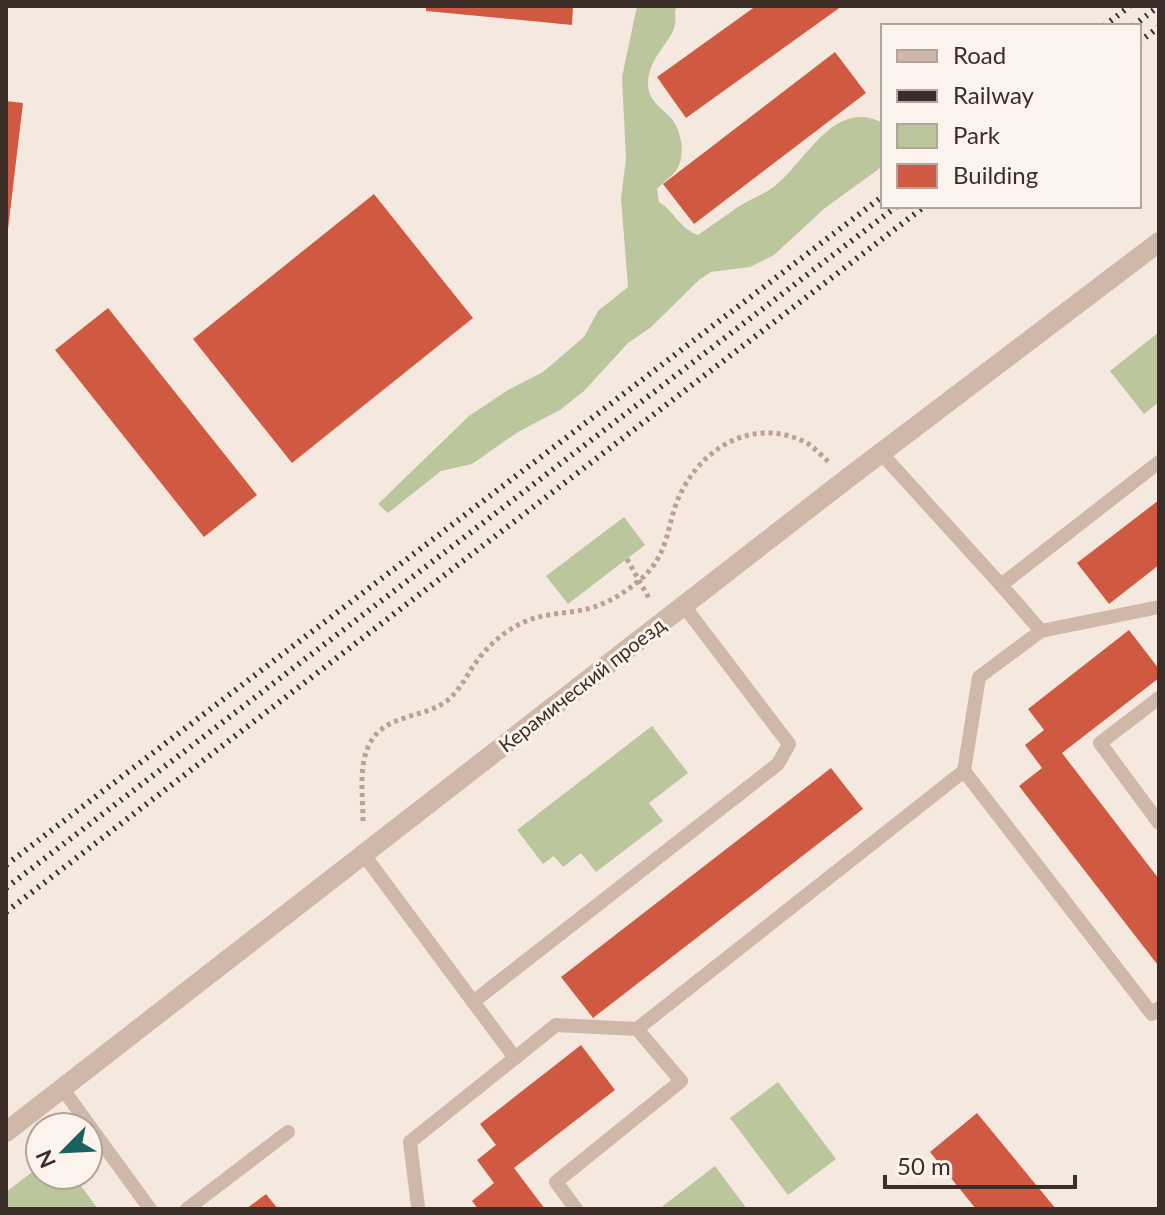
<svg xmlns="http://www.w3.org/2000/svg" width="1165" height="1215" viewBox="0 0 1165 1215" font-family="Lato,sans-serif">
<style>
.green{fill:#bbc69d}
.building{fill:#d05a41}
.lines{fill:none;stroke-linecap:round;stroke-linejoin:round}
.path{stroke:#bba193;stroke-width:5;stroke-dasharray:4 4;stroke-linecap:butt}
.lane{stroke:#cfb8a9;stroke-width:14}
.street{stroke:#cfb8a9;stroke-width:20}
.rail{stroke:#3b2e29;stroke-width:6;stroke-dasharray:2 6;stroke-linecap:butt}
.labels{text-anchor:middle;stroke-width:6;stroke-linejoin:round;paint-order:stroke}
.street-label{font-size:20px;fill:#3b2e29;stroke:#fcf3ec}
</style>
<rect width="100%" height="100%" fill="#f5e9df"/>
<!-- green -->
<g class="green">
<path d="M637,6H677C673,14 677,16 675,24C672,43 648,56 648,85C649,100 659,106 668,115C682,127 687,157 675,172C670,178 662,183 657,189L659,202C675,212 680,229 698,235C711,226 725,216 738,207C750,199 765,194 776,185C808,159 834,98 883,123V166L825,208L774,255L750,267L711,272L699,280L650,328L628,343L584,391L560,410L518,432L472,464L441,471L388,513L378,504L469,416L508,390L543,372L584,337L598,311L628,287L621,198L626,159L622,77Z"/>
<polygon points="1159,332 1159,402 1144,414 1110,371"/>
<polygon points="624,517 645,545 568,604 546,576"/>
<polygon points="652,726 688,773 649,803 663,821 596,872 581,853 563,867 554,856 543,864 517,830"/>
<polygon points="778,1082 836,1159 788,1195 730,1118"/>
<polygon points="40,1166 40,1175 73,1175 98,1209 6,1209 6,1192"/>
<polygon points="715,1166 747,1209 659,1209"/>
</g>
<!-- building -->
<g class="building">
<polygon points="426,6 573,6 572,25 426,11"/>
<polygon points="756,6 842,6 686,118 657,77"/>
<polygon points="835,52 866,93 694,224 663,184"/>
<polygon points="6,101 23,103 8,229 6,229"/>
<polygon points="374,194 473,318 292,463 193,339"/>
<polygon points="108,308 257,495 204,537 55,350"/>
<polygon points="1159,500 1159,565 1109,604 1077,563"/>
<polygon points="1129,630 1159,669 1159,678 1062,753 1159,879 1159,962 1157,964 1019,786 1042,768 1025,745 1044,730 1028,709"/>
<polygon points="831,768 863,809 593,1018 561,977"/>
<polygon points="581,1045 615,1090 514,1168 545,1209 478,1209 472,1201 494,1183 477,1160 496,1145 480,1124"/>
<polygon points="977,1113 1056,1209 976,1209 930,1152"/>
<polygon points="266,1194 278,1209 246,1209"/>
</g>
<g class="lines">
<!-- path -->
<g class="path">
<polyline points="627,559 650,600"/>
<path d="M363,821C363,796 358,765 370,743C386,713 424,719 448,700C461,689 467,674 477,661C490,643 508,628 529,620C550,612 573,614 594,607C609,602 624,593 636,583C674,554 664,521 684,487C709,442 759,418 807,443C815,448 823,457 830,463"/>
</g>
<!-- lane -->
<g class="lane">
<polyline points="881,453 1001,585 1159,462"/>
<polyline points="1001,585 1041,631"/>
<polyline points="1159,698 1100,743 1159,823"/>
<polyline points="964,771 1152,1014 1159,1008"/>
<polyline points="364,855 515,1058"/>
<polyline points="473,1002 778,764 789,744 684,606"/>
<polyline points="62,1088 150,1209"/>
<polyline points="418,1207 410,1142 556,1025 637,1029"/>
<polyline points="187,1209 288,1132"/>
<polyline points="576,1209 556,1182 681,1081 637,1029 964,771 979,677 1041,631 1159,607"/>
</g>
<!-- street -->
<polyline class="street" points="6,1132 844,481 1159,242"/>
<!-- rail -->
<g class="rail">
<polyline points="1104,26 1130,6"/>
<polyline points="1133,26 1159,6"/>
<polyline points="1139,42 1159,27"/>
<polyline points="6,865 883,196"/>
<polyline points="6,888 897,206"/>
<polyline points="6,912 925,206"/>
</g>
</g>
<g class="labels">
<!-- street labels -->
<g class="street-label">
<text transform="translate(582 685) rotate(-38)" y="7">Керамический проезд</text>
</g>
</g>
<!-- border -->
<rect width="1165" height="1215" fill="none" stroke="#3b2e29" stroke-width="16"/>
<!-- legend -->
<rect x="881" y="24" width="260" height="184" fill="#fcf3ec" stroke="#afa49e" stroke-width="2"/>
<rect x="897" y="50" width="40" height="12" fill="#cfb8a9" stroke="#afa49e" stroke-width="2"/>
<text x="953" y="64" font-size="24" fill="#3b2e29">Road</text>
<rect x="897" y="90" width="40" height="12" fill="#3b2e29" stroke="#afa49e" stroke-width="2"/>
<text x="953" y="104" font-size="24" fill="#3b2e29">Railway</text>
<rect x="897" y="124" width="40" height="24" fill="#bbc69d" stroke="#afa49e" stroke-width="2"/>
<text x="953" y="144" font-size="24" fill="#3b2e29">Park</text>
<rect x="897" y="164" width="40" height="24" fill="#d05a41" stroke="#afa49e" stroke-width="2"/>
<text x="953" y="184" font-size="24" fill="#3b2e29">Building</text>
<!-- north arrow -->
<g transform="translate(64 1151) rotate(246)"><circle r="38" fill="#fcf3ec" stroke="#afa49e" stroke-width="2"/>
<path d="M0-6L14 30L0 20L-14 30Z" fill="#1a6161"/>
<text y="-12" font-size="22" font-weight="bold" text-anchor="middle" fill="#3b2e29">N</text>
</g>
<!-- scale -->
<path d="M885 1175v12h190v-12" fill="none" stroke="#3b2e29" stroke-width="4"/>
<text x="897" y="1175" font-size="24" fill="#3b2e29" stroke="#fcf3ec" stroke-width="6" paint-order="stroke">50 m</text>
</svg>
